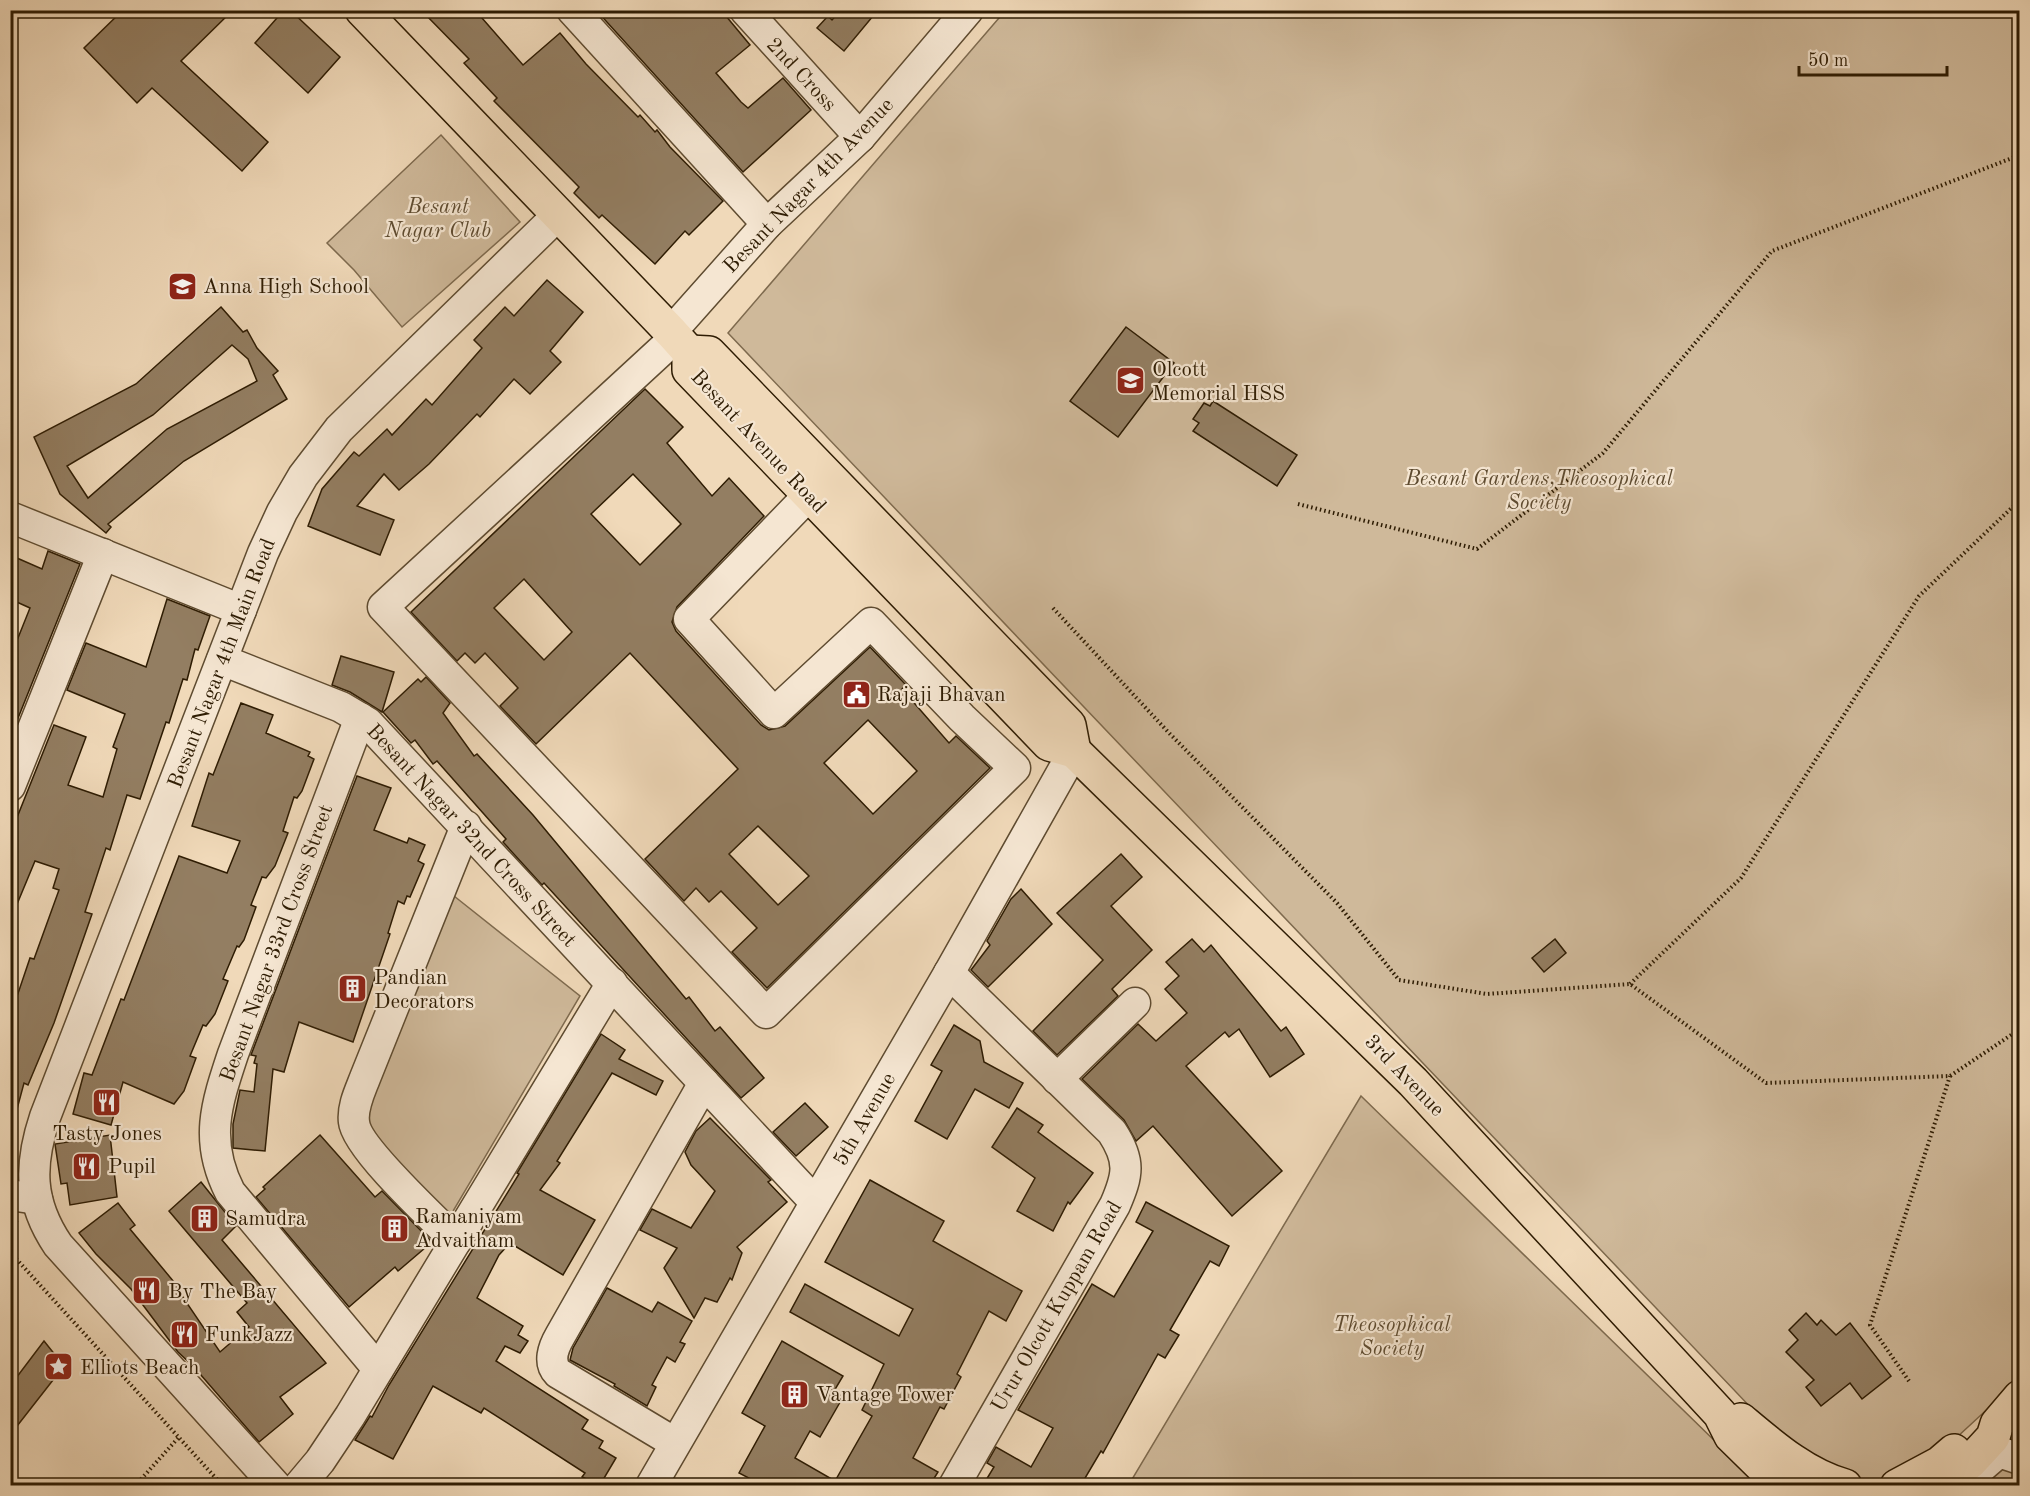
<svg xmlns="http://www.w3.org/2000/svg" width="2030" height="1496" viewBox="0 0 2030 1496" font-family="'Old Standard TT',serif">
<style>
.green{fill:#cfb99a;stroke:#7e6a4e;stroke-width:1.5}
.building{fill:#937e62;stroke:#2e1c03;stroke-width:1.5;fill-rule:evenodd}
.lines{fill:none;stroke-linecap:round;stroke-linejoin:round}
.minor-casing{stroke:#5e4b30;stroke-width:33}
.major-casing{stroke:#2e1c03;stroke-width:36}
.path{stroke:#2e1c03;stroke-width:4;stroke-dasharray:1.5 3;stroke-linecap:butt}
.minor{stroke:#f5e6d2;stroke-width:30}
.major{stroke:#f0d9b9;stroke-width:33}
.labels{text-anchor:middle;stroke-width:4.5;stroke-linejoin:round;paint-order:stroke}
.street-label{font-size:21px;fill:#2e1c03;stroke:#f5e6d2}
.park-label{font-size:21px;font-style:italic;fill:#5e4b30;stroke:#f5e6d2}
.poi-label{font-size:21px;fill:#2e1c03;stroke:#f5e6d2;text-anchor:start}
</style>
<rect width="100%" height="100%" fill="#f0d9b9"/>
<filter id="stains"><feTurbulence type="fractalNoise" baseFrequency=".00333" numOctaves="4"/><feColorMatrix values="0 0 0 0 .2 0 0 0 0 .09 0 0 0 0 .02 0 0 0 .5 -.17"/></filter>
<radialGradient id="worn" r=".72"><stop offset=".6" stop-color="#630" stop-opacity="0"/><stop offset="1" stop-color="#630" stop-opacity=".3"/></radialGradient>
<!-- green -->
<g class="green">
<polygon points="1005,11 2019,11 2019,1380 1905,1485 1851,1485 1815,1475 728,333"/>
<polygon points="441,135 520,222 402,327 354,270 327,243"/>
<polygon points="454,896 580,996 449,1218 360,1126"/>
<polygon points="1361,1096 1760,1485 1128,1486"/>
<polygon points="2019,1446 2019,1485 1980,1486"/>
</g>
<!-- building -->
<g class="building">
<polygon points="123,10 233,10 181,61 268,142 242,171 152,88 137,103 84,48"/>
<polygon points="284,10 290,10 340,57 308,93 255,43"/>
<polygon points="421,10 475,10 523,65 560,33 586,64 638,117 640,115 655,132 657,130 670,147 723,201 689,235 685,231 655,264 602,215 599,218 574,193 579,187 494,101 497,98 464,63 469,59"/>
<polygon points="596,10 721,10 750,45 716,73 741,102 748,108 783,78 811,110 743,172"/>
<polygon points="841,10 878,10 844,51 817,28 828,16 832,20"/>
<polygon points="547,280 583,312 550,351 561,362 530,394 514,379 480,417 477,414 429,464 399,490 384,474 357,506 394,520 380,555 308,526 322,489 354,452 359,456 387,429 392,435 426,399 432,405 482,348 474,340 505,307 514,316"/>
<path d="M221,307L243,332L247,330L257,348L278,371L273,375L287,399L184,461L108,524L111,527L106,533L60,494L34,437L136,384ZM232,345L248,359L257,381L167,429L88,498L67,466L153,415Z"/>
<polygon points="1126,327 1174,363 1118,437 1070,401"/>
<path d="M645,389L683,427L667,443L712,496L729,478L764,516L677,607L672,622L676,631L761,725L769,730L785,726L870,647L906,685L902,689L949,743L956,736L990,768L767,988L732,952L757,928L721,891L709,902L696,888L684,901L645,859L738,769L630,653L536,744L500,706L518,688L485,653L475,663L465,653L457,661L411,612ZM633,474L681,524L640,565L591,514ZM524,579L572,632L544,660L494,608ZM868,720L917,771L873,814L824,763ZM758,826L809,876L778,905L729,854Z"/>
<polygon points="1213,401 1297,455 1277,486 1193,431 1199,423 1193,419 1204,403 1210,406"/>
<polygon points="48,551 80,564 10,738 10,658 30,608 10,599 10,555 42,569"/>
<polygon points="167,599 210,616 198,650 195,649 187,680 183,679 169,723 166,722 140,799 127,795 110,850 106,848 85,912 92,914 54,1023 28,1085 24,1083 16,1113 10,1112 10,1017 30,958 34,959 59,890 53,888 59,869 35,861 10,921 10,835 54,725 86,737 68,785 103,797 117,749 113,747 125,714 67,690 86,643 146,667"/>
<polygon points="341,656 394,672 382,712 350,692 332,685"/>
<polygon points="426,677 450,703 443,713 474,756 477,754 533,815 686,999 689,997 715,1031 720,1027 764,1078 741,1098 544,883 542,885 503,842 506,839 437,761 433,764 415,740 411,743 383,712 418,679 421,682"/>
<polygon points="241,703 273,715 266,733 310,752 308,756 314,759 302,791 297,798 294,797 283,831 288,833 275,866 266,878 262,877 251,905 256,907 244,940 239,947 237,946 223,979 228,981 215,1014 206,1026 203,1025 190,1056 196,1058 184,1091 174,1104 123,1082 111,1125 73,1114 84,1073 92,1075 121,999 124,1000 179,856 227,873 240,841 192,826 209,773 213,775"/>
<polygon points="357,776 391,788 374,830 407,843 409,838 425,845 418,861 424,864 410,897 407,896 404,904 398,901 388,933 390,934 353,1042 299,1022 284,1072 273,1069 265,1151 233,1148 233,1124 240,1090 254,1092 257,1064 254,1063 256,1056 251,1055"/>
<polygon points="1121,854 1142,877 1111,906 1152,950 1112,989 1118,996 1057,1055 1033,1031 1103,960 1057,913"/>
<polygon points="1021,889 1052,924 988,987 971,970 990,945 987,941 1011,899"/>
<polygon points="1192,939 1204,952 1211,945 1281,1031 1286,1027 1304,1054 1270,1077 1239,1029 1229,1037 1225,1032 1186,1066 1282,1171 1232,1216 1153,1126 1136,1141 1124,1120 1082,1079 1138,1024 1156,1041 1187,1013 1165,989 1179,976 1166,962"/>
<polygon points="1555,939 1566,953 1544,972 1532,958"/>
<polygon points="954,1025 980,1041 984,1062 1023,1083 1009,1108 975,1089 947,1139 915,1121 942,1071 931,1065"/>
<polygon points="601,1034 625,1050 619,1059 663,1081 656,1095 612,1073 557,1161 560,1163 540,1190 595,1220 563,1275 510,1243 499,1255 477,1298 523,1326 518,1335 528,1341 520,1353 505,1346 496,1361 588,1420 582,1429 603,1441 599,1448 616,1458 600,1485 582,1477 585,1473 484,1408 481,1413 433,1386 393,1459 355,1440 370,1416 372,1417 389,1385 519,1174 517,1173"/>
<polygon points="805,1103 828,1127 796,1156 773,1132"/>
<polygon points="1017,1108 1043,1125 1038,1132 1093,1173 1070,1204 1068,1202 1053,1231 1017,1211 1035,1178 992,1147"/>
<polygon points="710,1118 771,1180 768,1182 787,1202 737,1247 742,1253 732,1280 730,1278 717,1302 705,1298 694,1318 664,1268 677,1248 640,1230 652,1209 691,1228 715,1191 691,1165 685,1152 696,1131"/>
<polygon points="110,1135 117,1197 70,1205 67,1183 61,1184 55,1144"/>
<polygon points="320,1135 375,1197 382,1191 432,1242 398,1271 395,1267 349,1307 256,1197 265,1189 263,1187"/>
<polygon points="870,1180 944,1221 933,1241 1022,1291 1006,1321 989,1311 957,1374 961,1377 944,1409 940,1407 913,1458 938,1472 930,1485 762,1485 739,1473 765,1426 742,1413 782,1341 843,1376 834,1391 843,1397 820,1437 810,1431 795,1458 835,1481 872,1416 862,1410 884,1364 790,1312 805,1284 899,1336 913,1309 825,1262"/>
<polygon points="201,1182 236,1226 222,1240 326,1363 280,1397 293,1414 259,1442 194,1367 178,1352 131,1289 96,1254 79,1233 118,1203 135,1225 130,1229 179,1288 178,1290 220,1352 249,1327 237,1312 247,1303 169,1211"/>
<polygon points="1146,1202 1229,1246 1219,1266 1210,1261 1170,1330 1179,1335 1165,1358 1158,1354 1103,1453 1101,1451 1081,1485 983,1485 994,1467 987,1463 996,1447 1031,1467 1053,1428 1018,1410 1092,1284 1114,1297 1153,1231 1136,1222"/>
<polygon points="607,1288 652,1312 658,1302 692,1321 680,1342 685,1344 675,1362 667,1357 652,1385 656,1387 647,1406 614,1386 615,1384 570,1360 573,1348"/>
<polygon points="1806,1313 1817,1325 1821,1320 1836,1335 1850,1323 1891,1376 1862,1399 1850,1383 1821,1406 1806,1387 1814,1380 1786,1352 1798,1340 1789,1330"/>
<polygon points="44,1341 64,1366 10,1435 10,1386"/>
</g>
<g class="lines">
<defs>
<g id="minor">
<polyline points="572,10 767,224"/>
<polyline points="745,10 860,137"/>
<polyline points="671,332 767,224 860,137 968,10"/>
<polyline points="676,337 383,607 766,1013 1015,768 962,718 871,623 774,713 689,619 809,495"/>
<polyline points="10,517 241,610"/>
<polyline points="222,660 341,707 368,723 815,1202"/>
<path d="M360,718L233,1054C216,1105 204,1141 230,1192L378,1369"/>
<polyline points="10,786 103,554"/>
<path d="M949,973L1112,1132C1131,1161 1128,1175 1115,1205L954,1486"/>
<polyline points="1057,1079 1135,1003"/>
<polyline points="10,1195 37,1199"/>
<path d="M456,1241C435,1220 356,1147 354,1122C352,1107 360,1091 365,1078L466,826"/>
<path d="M675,1443L558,1373C548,1363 553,1348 560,1336L704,1083"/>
<polyline points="1970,1477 1999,1452 2020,1459"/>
<path d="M276,1486L58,1245C29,1202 29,1165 45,1117L263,553L282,512L303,476L339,429L559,214"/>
<polyline points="299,1486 320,1461 350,1416 612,983"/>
<polyline points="651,1486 949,973 1074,751"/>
</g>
<g id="major">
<polyline points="362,10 671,332 689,352 689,370 1049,744 1074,751 1413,1082 1720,1414 1731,1436 1782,1486"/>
<polyline points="689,352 709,353 1069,725 1074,751"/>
<path d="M1741,1420C1772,1446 1805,1475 1845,1486"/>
<polyline points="1897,1486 1940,1463 1954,1451"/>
<polyline points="1938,1486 1970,1462 1993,1437 1997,1424 2020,1397"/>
</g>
</defs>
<!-- minor casing -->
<use href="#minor" class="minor-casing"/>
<!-- major casing -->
<use href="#major" class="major-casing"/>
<!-- path -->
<g class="path">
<polyline points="1298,504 1477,549 1603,453 1772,251 2020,155"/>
<polyline points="1053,608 1170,734 1337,903 1399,980 1487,994 1630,984 1766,1083 1950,1076 2020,1029"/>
<polyline points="1630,984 1741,878 1919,596 2020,500"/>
<polyline points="10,1228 18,1219"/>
<polyline points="10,1252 223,1486"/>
<polyline points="1909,1381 1870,1325 1950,1076"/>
<polyline points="135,1486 179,1437"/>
</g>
<!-- minor -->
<use href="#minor" class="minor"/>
<!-- major -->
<use href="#major" class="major"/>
</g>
<!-- icons -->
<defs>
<symbol id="school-square" viewBox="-11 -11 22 22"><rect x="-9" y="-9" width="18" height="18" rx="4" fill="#8f2418" stroke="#f5e6d2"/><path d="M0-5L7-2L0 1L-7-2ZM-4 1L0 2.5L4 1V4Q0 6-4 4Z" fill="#fff"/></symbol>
<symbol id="civic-square" viewBox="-11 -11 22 22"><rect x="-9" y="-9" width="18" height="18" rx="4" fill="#8f2418" stroke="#f5e6d2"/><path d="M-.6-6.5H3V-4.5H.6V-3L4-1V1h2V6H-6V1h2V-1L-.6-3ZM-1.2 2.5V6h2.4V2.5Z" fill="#fff"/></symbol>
<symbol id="building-square" viewBox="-11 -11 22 22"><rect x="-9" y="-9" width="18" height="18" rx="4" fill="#8f2418" stroke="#f5e6d2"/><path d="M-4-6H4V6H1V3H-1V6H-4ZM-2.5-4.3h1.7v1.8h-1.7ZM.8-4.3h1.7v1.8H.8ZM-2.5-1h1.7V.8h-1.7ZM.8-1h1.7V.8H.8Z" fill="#fff"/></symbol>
<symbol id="restaurant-square" viewBox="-11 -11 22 22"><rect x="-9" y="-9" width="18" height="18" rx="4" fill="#8f2418" stroke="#f5e6d2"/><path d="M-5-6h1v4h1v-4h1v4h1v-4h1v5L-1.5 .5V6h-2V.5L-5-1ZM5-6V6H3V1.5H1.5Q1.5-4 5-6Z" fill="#fff"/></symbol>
<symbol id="sight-square" viewBox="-11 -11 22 22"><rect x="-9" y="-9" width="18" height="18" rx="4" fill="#8f2418" stroke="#f5e6d2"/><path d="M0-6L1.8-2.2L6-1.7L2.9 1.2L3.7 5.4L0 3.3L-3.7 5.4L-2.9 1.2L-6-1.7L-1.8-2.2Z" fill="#fff"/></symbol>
</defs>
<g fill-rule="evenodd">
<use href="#school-square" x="166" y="270" width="33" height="33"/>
<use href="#school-square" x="1114" y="364" width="33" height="33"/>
<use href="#civic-square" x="840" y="678" width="33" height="33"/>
<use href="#building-square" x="336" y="972" width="33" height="33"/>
<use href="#restaurant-square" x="90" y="1086" width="33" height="33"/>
<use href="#restaurant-square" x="70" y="1150" width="33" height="33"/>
<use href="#building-square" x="188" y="1202" width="33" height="33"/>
<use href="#building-square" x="378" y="1212" width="33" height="33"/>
<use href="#restaurant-square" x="130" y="1274" width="33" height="33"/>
<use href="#restaurant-square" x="168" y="1318" width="33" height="33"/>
<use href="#sight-square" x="42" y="1350" width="33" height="33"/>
<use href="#building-square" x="778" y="1378" width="33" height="33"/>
</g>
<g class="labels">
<!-- street labels -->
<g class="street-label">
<text transform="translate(802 74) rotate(47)" y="7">2nd Cross</text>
<text transform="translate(808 185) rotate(-46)" y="7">Besant Nagar 4th Avenue</text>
<text transform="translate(759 441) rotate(47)" y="7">Besant Avenue Road</text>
<text transform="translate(221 663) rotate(-69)" y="7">Besant Nagar 4th Main Road</text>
<text transform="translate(472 835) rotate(47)" y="7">Besant Nagar 32nd Cross Street</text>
<text transform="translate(276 943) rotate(-70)" y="7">Besant Nagar 33rd Cross Street</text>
<text transform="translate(1405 1075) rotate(46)" y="7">3rd Avenue</text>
<text transform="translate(864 1119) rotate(-60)" y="7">5th Avenue</text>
<text transform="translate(1056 1306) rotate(-60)" y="7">Urur Olcott Kuppam Road</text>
</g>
<!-- park labels -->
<g class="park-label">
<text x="438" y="213">Besant<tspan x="438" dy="24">Nagar Club</tspan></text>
<text x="1539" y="485">Besant Gardens,Theosophical<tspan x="1539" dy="24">Society</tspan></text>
<text x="1392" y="1331">Theosophical<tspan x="1392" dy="24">Society</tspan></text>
</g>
<!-- poi labels -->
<g class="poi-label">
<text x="203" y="293">Anna High School</text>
<text x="1152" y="376">Olcott<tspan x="1152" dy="24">Memorial HSS</tspan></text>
<text x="877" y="701">Rajaji Bhavan</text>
<text x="374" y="984">Pandian<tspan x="374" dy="24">Decorators</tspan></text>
<text x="107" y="1140" text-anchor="middle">Tasty Jones</text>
<text x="108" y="1173">Pupil</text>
<text x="415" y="1223">Ramaniyam<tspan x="415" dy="24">Advaitham</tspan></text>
<text x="225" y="1225">Samudra</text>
<text x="168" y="1298">By The Bay</text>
<text x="205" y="1341">FunkJazz</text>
<text x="80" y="1374">Elliots Beach</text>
<text x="816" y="1401">Vantage Tower</text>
</g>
</g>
<!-- margin -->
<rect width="2030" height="1496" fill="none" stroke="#f0d9b9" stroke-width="36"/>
<rect x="12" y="12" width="2006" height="1472" fill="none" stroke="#2e1c03" stroke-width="3"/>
<rect x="18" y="18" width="1994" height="1460" fill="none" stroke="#2e1c03" stroke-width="1.5"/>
<!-- scale -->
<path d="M1799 66v9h148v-9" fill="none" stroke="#2e1c03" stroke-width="3"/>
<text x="1808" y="66" font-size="18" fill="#2e1c03" stroke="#f5e6d2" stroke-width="4.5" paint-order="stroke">50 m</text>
<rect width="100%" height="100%" filter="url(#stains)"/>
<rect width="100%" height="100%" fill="url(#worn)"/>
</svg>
